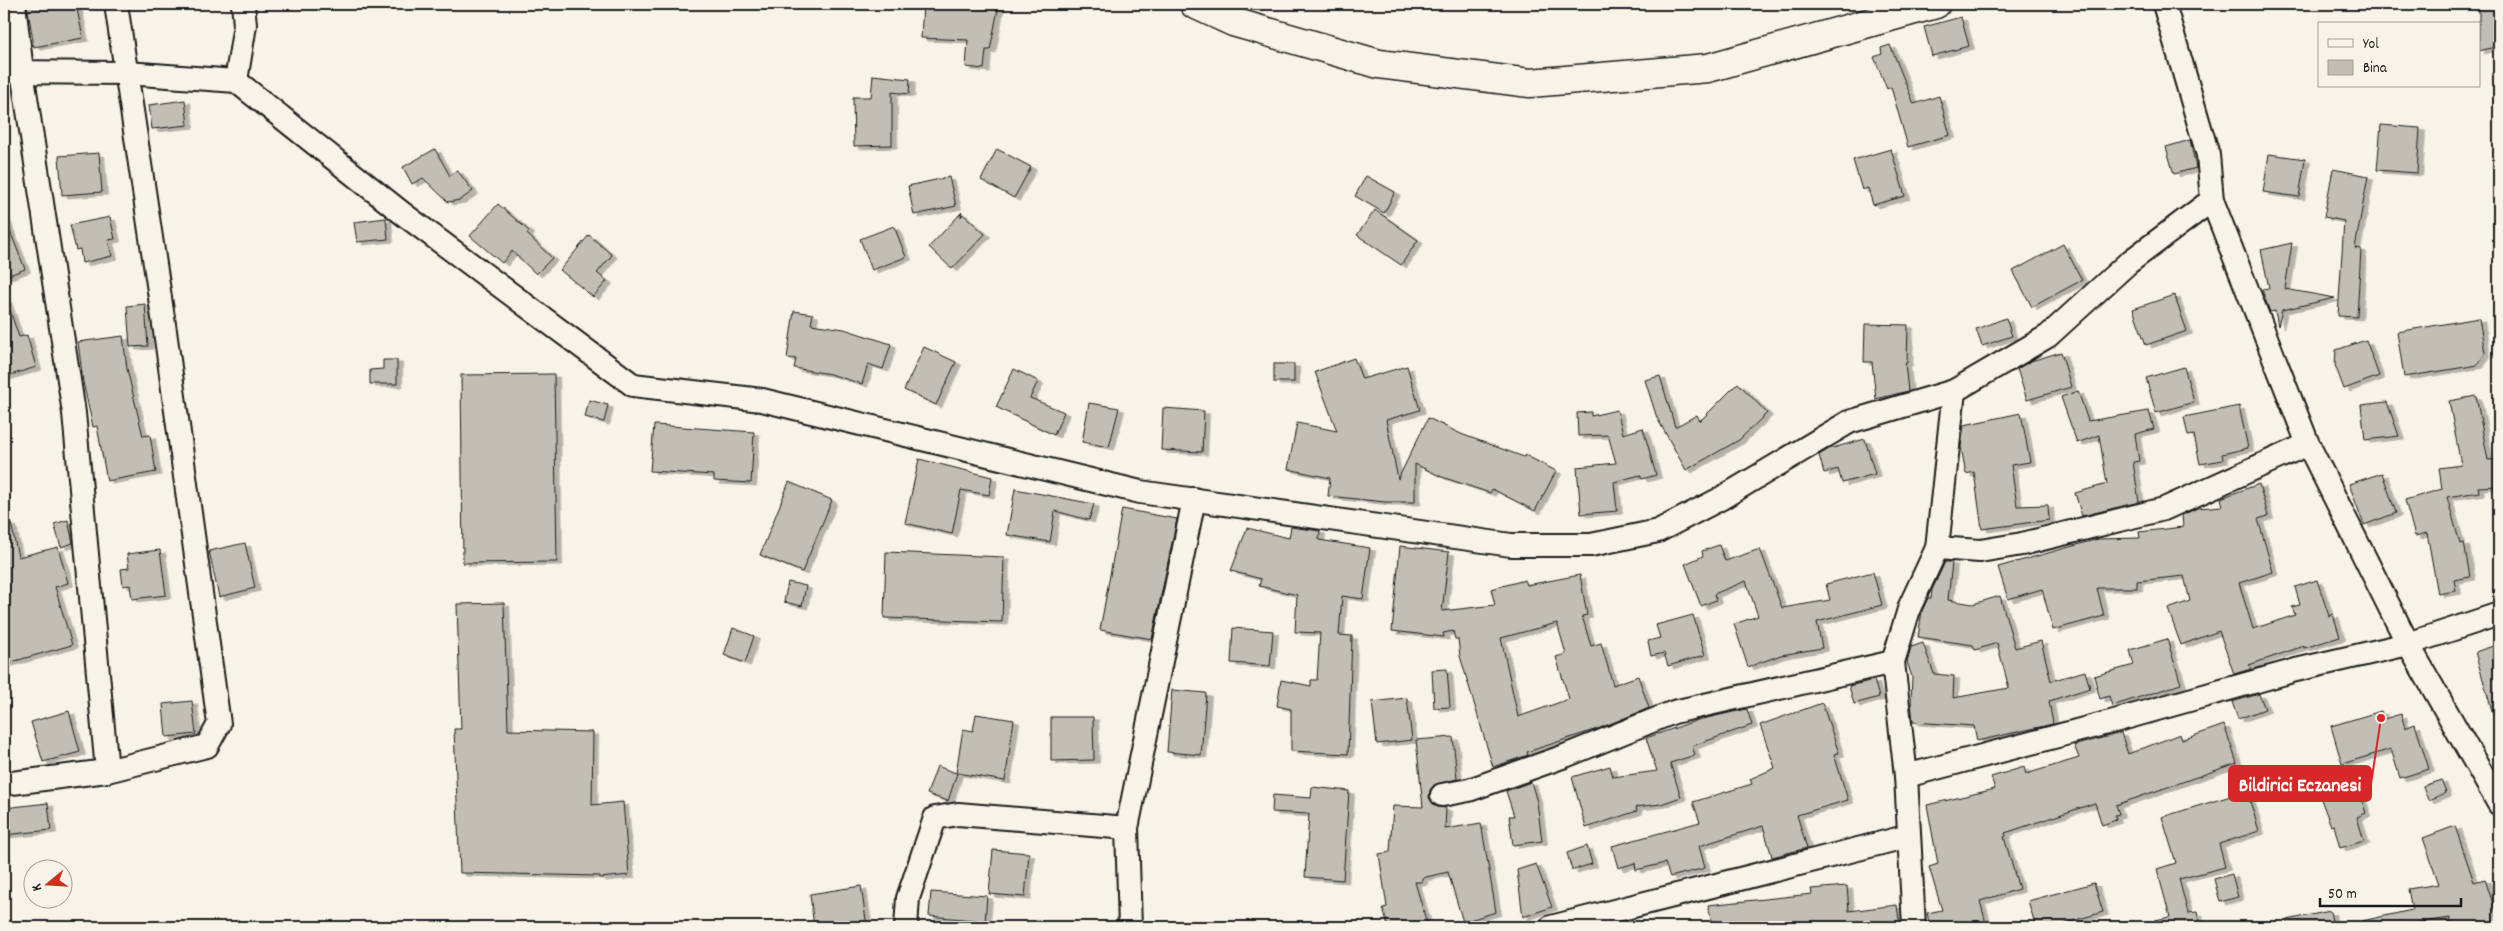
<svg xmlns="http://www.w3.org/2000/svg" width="2503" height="931" viewBox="0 0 2503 931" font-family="Dekko,sans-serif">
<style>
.building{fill:#c0beb5;stroke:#1c1c1c;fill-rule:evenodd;filter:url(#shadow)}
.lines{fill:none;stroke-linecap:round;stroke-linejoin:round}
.street-casing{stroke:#1c1c1c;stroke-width:26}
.secondary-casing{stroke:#1c1c1c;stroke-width:31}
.street{stroke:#f7f3e8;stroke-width:22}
.secondary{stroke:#f7f3e8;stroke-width:28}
.leader{fill:none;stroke:#d62828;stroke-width:2}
.callout-dot{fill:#d62828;stroke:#f7f3e8;stroke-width:2}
.callout{fill:#d62828;stroke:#d62828;stroke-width:2}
.callout-label{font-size:20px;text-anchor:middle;font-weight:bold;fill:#fff}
</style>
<defs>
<filter id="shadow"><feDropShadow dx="5.5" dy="3" stdDeviation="0" flood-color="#0004"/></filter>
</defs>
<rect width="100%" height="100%" fill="#f7f3e8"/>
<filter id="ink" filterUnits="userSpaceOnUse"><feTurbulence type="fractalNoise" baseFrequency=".02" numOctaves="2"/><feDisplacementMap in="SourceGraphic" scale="10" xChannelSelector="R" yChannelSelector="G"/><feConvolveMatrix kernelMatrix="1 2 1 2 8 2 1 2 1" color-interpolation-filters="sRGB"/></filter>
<g filter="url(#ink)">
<!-- building -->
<g class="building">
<polygon points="27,4 76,4 83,38 34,47"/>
<polygon points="923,4 999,4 990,50 986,50 984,69 966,67 968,40 921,38"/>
<polygon points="2479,4 2499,4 2499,46 2479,51"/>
<polygon points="1961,17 1969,46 1932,56 1924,27"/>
<polygon points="1890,45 1914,104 1939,96 1950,135 1908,147 1891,87 1887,89 1874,57 1882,54 1881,48"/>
<polygon points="873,75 910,79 909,94 892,92 892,145 854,146 853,97 871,97"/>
<polygon points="185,100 188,125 152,129 149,105"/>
<polygon points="2381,125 2420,128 2417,173 2377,170"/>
<polygon points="2190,140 2196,168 2174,174 2166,147"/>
<polygon points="435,149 450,176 457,170 473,191 460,200 448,202 423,178 412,184 403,167"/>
<polygon points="997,149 1031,167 1014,198 981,180"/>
<polygon points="1891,149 1905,196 1873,205 1868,188 1862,190 1853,160"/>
<polygon points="99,153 102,192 62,195 59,156"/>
<polygon points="2269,154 2305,159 2299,197 2263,192"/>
<polygon points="2333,169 2368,176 2355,248 2361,249 2357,317 2338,316 2344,221 2324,217"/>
<polygon points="1366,176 1395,192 1384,213 1355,196"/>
<polygon points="949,177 956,206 914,215 908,186"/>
<polygon points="498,204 529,231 527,234 552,258 536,274 512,251 502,263 470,236"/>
<polygon points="1375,210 1418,240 1401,265 1357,235"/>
<polygon points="962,212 961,217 963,214 985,234 952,269 929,247"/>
<polygon points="4,216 25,269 4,277"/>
<polygon points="110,217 115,239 108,240 112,256 82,263 80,249 76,250 70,225"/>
<polygon points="386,218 388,239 357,242 354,222"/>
<polygon points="894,226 906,257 872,270 860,239"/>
<polygon points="589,235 612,255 597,273 607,281 593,297 560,270"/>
<polygon points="2292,243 2285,289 2335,298 2282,310 2278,326 2275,311 2270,312 2264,296 2262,289 2269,288 2261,250"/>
<polygon points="2063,244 2082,280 2032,307 2013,271"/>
<polygon points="2174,295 2187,331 2146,345 2133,309"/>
<polygon points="6,299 19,337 27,335 36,367 4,377 4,300"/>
<polygon points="145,304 148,346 130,347 127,306"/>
<polygon points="794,311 813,314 811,324 844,329 891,344 883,369 868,364 862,384 830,374 794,368 796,359 787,358"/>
<polygon points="2006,318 2012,336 1982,346 1976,329"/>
<polygon points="2479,318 2485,353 2478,365 2404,377 2397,332"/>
<polygon points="1865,324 1908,325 1907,363 1905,363 1908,391 1876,399 1872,362 1864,362"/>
<polygon points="123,336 127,369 143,436 150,435 156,472 107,481 97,426 93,427 83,382 78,342"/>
<polygon points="2366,340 2379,376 2344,389 2335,365 2336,350"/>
<polygon points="924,347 956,362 936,405 904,390"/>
<polygon points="2061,352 2071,387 2027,400 2017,369 2031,361"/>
<polygon points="1354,358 1362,379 1407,366 1420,410 1386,420 1398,479 1428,418 1461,434 1524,457 1525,455 1556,471 1535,511 1492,489 1490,493 1442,477 1415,464 1415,502 1385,502 1328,496 1330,478 1288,469 1297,423 1337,431 1315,372"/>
<polygon points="383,360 397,360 397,384 370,384 370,370 383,369"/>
<rect x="1274" y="364" width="20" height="18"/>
<polygon points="2184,367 2194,402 2156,413 2146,378"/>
<polygon points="1014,369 1038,381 1030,398 1064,412 1054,435 996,407"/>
<polygon points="554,374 557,562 463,563 461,375"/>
<polygon points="1660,376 1675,427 1697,415 1700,421 1738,383 1767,413 1739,440 1686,470 1657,418 1645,380"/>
<polygon points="2078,391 2088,421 2149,411 2154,429 2135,434 2139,461 2133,462 2139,502 2082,516 2075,493 2107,484 2099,435 2077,443 2061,397"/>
<polygon points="2476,396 2488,460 2499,459 2499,486 2478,487 2479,492 2447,497 2460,544 2464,543 2470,577 2454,580 2456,591 2438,594 2427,533 2415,536 2405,500 2442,489 2439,468 2461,465 2449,401"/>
<polygon points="589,400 608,405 604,422 585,417"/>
<polygon points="2387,402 2399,436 2365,440 2361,405"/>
<polygon points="1089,403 1119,408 1109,447 1082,442"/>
<polygon points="2239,406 2248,448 2222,454 2223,460 2200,464 2194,435 2188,436 2184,417"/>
<polygon points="1163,408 1204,411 1202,452 1161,450"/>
<polygon points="1617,410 1623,434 1643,428 1656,475 1642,479 1640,475 1614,482 1617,511 1581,514 1577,467 1616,463 1608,435 1578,436 1577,413 1591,412 1591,416"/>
<polygon points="2021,413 2030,462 2011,465 2017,506 2048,505 2049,520 1982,529 1974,472 1966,474 1961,447 1964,425"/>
<polygon points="654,425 754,432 751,483 714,481 714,475 650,471"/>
<polygon points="1865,439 1875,474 1842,483 1838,469 1824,473 1819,455 1829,449"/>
<polygon points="919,459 992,477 989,495 961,490 952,534 905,523"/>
<polygon points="2382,473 2396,513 2364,525 2349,484"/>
<polygon points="789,482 832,500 802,572 760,555"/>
<polygon points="2259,484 2268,516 2258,519 2273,572 2239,583 2253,629 2295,615 2292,607 2300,605 2295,587 2317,580 2329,616 2333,614 2340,637 2304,648 2304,646 2249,665 2251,669 2234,674 2219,631 2181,645 2168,609 2190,601 2184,576 2137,581 2137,588 2097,588 2104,616 2053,630 2042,589 2008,599 1998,567 2098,539 2140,538 2139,532 2183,527 2182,515 2198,508 2223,506 2221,498"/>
<polygon points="1015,489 1094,504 1089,520 1055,511 1050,542 1007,535"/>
<polygon points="1122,509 1177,519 1152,639 1100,630"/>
<polygon points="68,520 73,543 61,547 54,524"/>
<polygon points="11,523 18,557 58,547 68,583 55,587 72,645 4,664 4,524"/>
<polygon points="1291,527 1320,531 1319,540 1370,548 1363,599 1342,596 1339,635 1352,636 1348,754 1291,751 1291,709 1277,706 1281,680 1311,686 1311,680 1317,680 1320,633 1295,632 1297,595 1259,586 1261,579 1231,571 1247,528 1289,538"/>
<polygon points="245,543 255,588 219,597 209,551"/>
<polygon points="1719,545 1725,561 1760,549 1782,608 1830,600 1826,584 1873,572 1882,605 1817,622 1822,648 1781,655 1748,667 1734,624 1758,616 1746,581 1714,594 1716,600 1701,606 1685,564 1703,556 1702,551"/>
<path d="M1400,546L1449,552L1442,611L1495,605L1491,589L1525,580L1527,585L1580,575L1587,615L1582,616L1591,646L1601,643L1613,685L1638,676L1649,708L1600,728L1527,752L1528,755L1493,767L1460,656L1458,639H1455L1453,631L1443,633L1444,637L1392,631ZM1557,623L1566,654L1556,657L1569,699L1518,717L1501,638Z"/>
<polygon points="160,550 166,595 132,599 130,585 123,586 121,569 129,568 127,554"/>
<polygon points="886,552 1004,557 1002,622 884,618"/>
<polygon points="1945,562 1952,562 1948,600 1973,604 2000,596 2015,648 2041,641 2051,681 2085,671 2090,688 2049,701 2053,724 1977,741 1974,726 1913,722 1911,701 1912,677 1907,662 1911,647 1923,643 1934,674 1954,676 1953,698 2009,688 1997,643 1975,650 1973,645 1918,637 1922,611 1928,598 1931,598 1932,590"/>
<polygon points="788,582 806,586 802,606 784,602"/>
<polygon points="504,603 508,730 593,732 592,805 623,802 629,875 600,878 600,876 460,873 454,729 461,729 457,604"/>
<polygon points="1693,615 1705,655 1668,666 1664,653 1651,656 1648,641 1660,638 1656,625"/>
<polygon points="733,628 754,636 745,663 724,655"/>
<polygon points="1233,628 1273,631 1270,666 1231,663"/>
<polygon points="2167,639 2181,684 2112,706 2109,696 2100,699 2094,676 2134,665 2130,650"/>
<polygon points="2499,644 2499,721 2495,721 2475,652"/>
<polygon points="1447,669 1450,707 1434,708 1432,670"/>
<polygon points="1874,680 1879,697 1854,704 1849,686"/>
<polygon points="1172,690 1206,693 1201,755 1167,752"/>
<polygon points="2259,694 2265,709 2238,719 2232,702"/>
<polygon points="1407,698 1412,740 1377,744 1372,702"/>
<polygon points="192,701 196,734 166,737 163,704"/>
<polygon points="1822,703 1839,753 1834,754 1848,800 1797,815 1807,848 1772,857 1763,826 1699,846 1705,868 1670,877 1665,863 1636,870 1635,863 1618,868 1612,846 1700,822 1693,802 1752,784 1750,779 1775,768 1760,725"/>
<polygon points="1747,709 1752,725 1692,746 1695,755 1670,763 1681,797 1661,804 1636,807 1637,811 1586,828 1572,777 1610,766 1613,777 1657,771 1646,738 1698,720"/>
<polygon points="69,711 80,752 43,762 31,722"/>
<polygon points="2381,711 2384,719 2401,714 2405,728 2415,724 2429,769 2400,778 2391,749 2342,764 2331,726"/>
<polygon points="976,714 1014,720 1005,781 957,773 948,801 927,794 937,766 956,773 963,729 973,731"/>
<polygon points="1051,717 1093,717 1094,760 1051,761"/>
<polygon points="2224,725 2237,763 2116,805 2119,814 2115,815 2116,820 2102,825 2095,803 2005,833 2006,836 2004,837 2019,889 1980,901 1987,927 1930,927 1927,913 1942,910 1929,867 1938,864 1927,805 1995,789 1991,777 2024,767 2026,774 2079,758 2074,745 2076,745 2121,733 2128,754 2180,734 2182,740"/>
<polygon points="1453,737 1457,779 1434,785 1430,790 1429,798 1437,807 1446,808 1445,829 1481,823 1496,912 1463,922 1448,872 1422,878 1422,882 1415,882 1428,927 1388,927 1383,908 1387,907 1379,854 1390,852 1393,806 1423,807 1416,740"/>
<polygon points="2441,780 2446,793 2428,800 2423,786"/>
<polygon points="2355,781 2366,813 2357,817 2364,841 2340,848 2334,825 2331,826 2319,794"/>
<polygon points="1531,782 1537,802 1542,841 1513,845 1509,816 1514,816 1506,791"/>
<polygon points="1312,787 1349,791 1343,880 1305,877 1309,814 1272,812 1273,795 1311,798"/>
<polygon points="2247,791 2259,831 2219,844 2225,867 2179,879 2188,913 2197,912 2200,927 2156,927 2155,920 2170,917 2157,869 2176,863 2162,817"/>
<polygon points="48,803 51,830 4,835 4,808"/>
<polygon points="2455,826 2474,882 2485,879 2499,923 2486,927 2453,927 2450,918 2409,924 2410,927 2363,927 2362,921 2412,910 2408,889 2439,884 2423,838"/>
<polygon points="1587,846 1592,864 1572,870 1567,853"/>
<polygon points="993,850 1029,853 1025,897 989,894"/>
<polygon points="1536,864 1552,907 1523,917 1517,870"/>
<polygon points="2232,874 2238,897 2220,902 2214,879"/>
<polygon points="2094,883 2103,912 2066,923 2067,927 2036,927 2028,901"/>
<polygon points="861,886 867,927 814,927 810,894"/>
<polygon points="1847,886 1849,911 1897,905 1900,927 1729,927 1729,923 1713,927 1708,905 1812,894 1811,889"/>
<polygon points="931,892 987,896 985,921 929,916"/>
<polygon points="2330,911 2333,927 2288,927 2287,920"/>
</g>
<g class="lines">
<defs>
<g id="street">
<polyline points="14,4 22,71 74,413 107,771"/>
<polyline points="4,72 127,73 236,81 402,213 633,385 762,400 1140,492 1511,545 1591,545 1658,531 1720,499 1849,422 1954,391 2048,336 2128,263 2212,200 2208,155 2164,4"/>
<polyline points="236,81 245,25 243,4"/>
<polyline points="2212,200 2308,444 2408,644 2499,804"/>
<polyline points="1937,548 1980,551 2022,544 2164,509 2308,444"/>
<polyline points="1906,776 2118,720 2296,670 2408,644 2499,614"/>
<polyline points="4,784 107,771 207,746 219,724 165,331 116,4"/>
<polyline points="1442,795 1469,790 1565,756 1674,712 1893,662"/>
<polyline points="906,927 908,898 935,818 958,814 1127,828"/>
<polyline points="1130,927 1127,828 1194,499"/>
<polyline points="1551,927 1909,836"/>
<polyline points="1914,927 1906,776 1893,662 1910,606 1937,548 1954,391"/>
</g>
<polyline id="secondary" points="1194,4 1233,22 1379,64 1530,83 1708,68 1936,4"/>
</defs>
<!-- street casing -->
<use href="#street" class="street-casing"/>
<!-- secondary casing -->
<use href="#secondary" class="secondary-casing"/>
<!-- street -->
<use href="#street" class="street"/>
<!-- secondary -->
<use href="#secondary" class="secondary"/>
</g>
</g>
<!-- callouts -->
<path class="leader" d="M2381 718L2371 784"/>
<circle class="callout-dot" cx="2381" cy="718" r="5"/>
<rect class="callout" x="2229" y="766" width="142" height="35" rx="5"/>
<g class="callout-label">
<text x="2300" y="791">Bildirici Eczanesi</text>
</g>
<!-- margin -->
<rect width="2503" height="931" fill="none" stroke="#f7f3e8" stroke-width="20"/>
<rect x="10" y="10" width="2483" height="911" fill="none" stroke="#1c1c1c" stroke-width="2" filter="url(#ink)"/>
<!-- legend -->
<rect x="2318" y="22" width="162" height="65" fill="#f7f3e8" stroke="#9f9d96"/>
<rect x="2328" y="39" width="25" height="8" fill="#f7f3e8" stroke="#9f9d96"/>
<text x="2363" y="48" font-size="15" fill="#1c1c1c">Yol</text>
<rect x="2328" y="60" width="25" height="15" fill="#c0beb5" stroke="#9f9d96"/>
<text x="2363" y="72" font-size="15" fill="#1c1c1c">Bina</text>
<!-- north arrow -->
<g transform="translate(48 884) rotate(252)"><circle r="24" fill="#f7f3e8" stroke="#9f9d96"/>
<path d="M0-4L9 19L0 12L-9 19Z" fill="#c8321e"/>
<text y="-8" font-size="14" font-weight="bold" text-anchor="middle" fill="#1c1c1c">K</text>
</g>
<!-- scale -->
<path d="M2320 898v8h141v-8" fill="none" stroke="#1c1c1c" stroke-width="2.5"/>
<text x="2328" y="898" font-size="15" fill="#1c1c1c" stroke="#f7f3e8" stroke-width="4" paint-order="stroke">50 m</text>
</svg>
